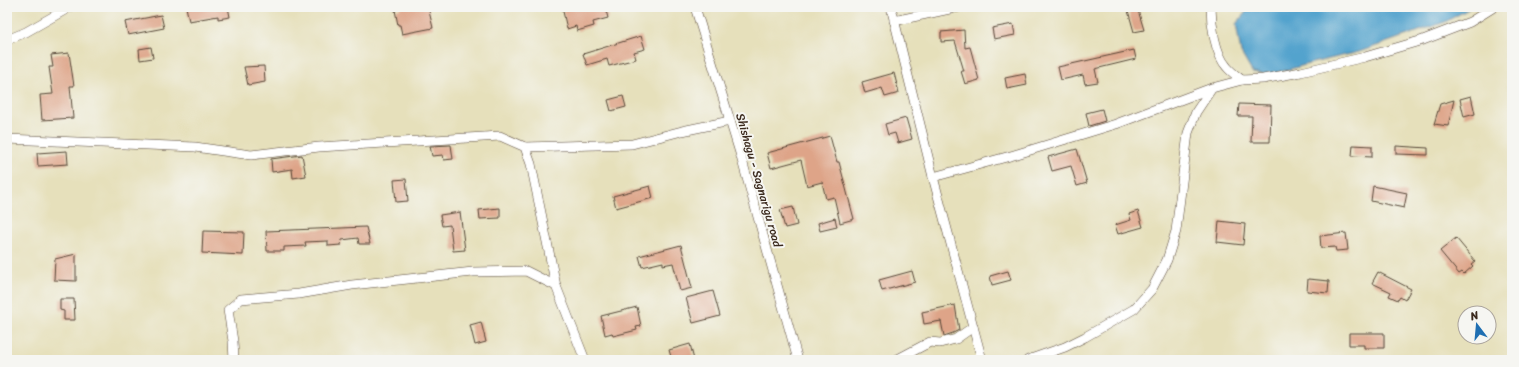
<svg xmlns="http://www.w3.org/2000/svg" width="1519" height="367" viewBox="0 0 1519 367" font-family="Sriracha,sans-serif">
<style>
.water{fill:#53a3cd;stroke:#476676}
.building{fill:#dea488}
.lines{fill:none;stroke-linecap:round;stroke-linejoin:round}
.street-casing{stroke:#554536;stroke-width:10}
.street{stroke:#fff;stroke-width:9}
.labels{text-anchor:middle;stroke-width:4;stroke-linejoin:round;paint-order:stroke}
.street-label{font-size:12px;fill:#3b2a1e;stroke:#f6f6f2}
</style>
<rect width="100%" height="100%" fill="#f6f6f2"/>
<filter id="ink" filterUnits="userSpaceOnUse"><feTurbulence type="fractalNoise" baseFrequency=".025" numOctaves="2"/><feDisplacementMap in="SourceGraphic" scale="8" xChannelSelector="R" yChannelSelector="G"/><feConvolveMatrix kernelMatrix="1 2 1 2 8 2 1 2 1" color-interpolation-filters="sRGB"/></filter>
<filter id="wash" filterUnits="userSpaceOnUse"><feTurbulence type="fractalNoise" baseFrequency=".012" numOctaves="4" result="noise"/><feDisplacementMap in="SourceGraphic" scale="16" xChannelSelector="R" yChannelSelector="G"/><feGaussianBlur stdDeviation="0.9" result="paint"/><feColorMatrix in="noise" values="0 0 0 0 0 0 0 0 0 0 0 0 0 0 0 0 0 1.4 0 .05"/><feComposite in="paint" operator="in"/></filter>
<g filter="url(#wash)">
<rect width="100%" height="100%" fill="#e6e0bb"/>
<!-- water -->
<polygon class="water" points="1250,7 1472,7 1445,22 1359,52 1312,63 1269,75 1252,72 1241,53 1236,24"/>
<g id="blocks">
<!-- building -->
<g class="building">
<polygon points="186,7 228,7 230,17 218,19 218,16 189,21"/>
<polygon points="400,7 428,7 433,28 402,34 400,25 398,25 395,10 400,9"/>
<polygon points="562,7 605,7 608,18 593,22 594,26 577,31 576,26 567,29"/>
<polygon points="1127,7 1137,7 1144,30 1134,32"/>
<polygon points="161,15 164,28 128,35 125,22"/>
<polygon points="1013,24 1015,35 994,39 992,28"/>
<polygon points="964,30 965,48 970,47 979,80 965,84 961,71 964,71 955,41 941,42 941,32"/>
<polygon points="641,36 645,49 634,52 636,59 609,66 607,59 587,65 583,54"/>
<polygon points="151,47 153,58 140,60 139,49"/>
<polygon points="1134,50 1136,59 1095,69 1098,82 1085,84 1083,75 1061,80 1058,67"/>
<polygon points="69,53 74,86 70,86 73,118 42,120 40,95 53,94 49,67 53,67 51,55"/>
<polygon points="264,66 265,82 248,85 244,67"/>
<polygon points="894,73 899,93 885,97 882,88 865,93 862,82"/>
<polygon points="1025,74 1027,85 1007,89 1005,78"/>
<polygon points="623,96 626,107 611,111 608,100"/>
<polygon points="1471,96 1475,114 1464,117 1460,99"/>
<polygon points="1454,100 1448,126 1434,124 1440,104"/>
<polygon points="1239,104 1271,105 1270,142 1251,142 1252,116 1238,116"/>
<polygon points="1102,109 1105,121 1089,126 1086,113"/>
<polygon points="906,118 912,139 898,143 895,133 888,135 885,124"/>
<polygon points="830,136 837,162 839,162 854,219 840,223 834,197 826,199 822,182 807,186 801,160 771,168 767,153"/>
<polygon points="451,145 453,159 444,160 443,155 432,156 430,146"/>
<polygon points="1353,145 1372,146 1372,157 1352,156"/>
<polygon points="1396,146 1428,148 1428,155 1396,154"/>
<polygon points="1077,149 1087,183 1077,186 1071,166 1052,171 1048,157"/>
<polygon points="67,151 68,164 38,166 37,153"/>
<polygon points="302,155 306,176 293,178 292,169 272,172 271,159"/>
<polygon points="406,179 408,201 396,202 394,180"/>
<polygon points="650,186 653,198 616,208 613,196"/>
<polygon points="1373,186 1407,193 1404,208 1371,201"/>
<polygon points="793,207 797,225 785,228 780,210"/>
<polygon points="500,208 500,218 480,219 479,210"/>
<polygon points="1138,211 1143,227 1118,234 1115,225 1131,220 1129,214"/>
<polygon points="460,212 465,250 453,251 450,225 442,226 440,215"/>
<polygon points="835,218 837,227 820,231 818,223"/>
<polygon points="1219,221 1245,224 1243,245 1217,242"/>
<polygon points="366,227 370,244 359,244 358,238 342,240 341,245 328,246 328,241 305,242 306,246 284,247 284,251 267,251 266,231"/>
<polygon points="203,231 244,232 243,255 202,253"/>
<polygon points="1346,233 1348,250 1336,251 1335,247 1321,248 1320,236"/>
<polygon points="1456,238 1475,261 1471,264 1473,266 1464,274 1462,272 1459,274 1440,251"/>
<polygon points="681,245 692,288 680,291 673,263 663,265 663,262 642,267 639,256"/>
<polygon points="76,254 76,281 54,280 55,259"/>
<polygon points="912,271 915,282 882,291 879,280"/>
<polygon points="1008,271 1011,280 992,285 990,276"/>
<polygon points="1378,272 1411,289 1405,300 1400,297 1398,300 1389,296 1391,292 1372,283"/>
<polygon points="1308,279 1329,281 1328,293 1307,291"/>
<polygon points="713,291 720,316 693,323 686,298"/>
<polygon points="60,299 74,299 75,320 64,320 64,311 60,310"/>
<polygon points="955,305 959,330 953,333 944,336 941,321 924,324 922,312"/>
<polygon points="637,307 641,326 636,327 637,330 613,336 612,333 605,335 601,316"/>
<polygon points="481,322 486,342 475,345 470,325"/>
<polygon points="1349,333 1384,333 1384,348 1364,348 1364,345 1349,345"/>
<polygon points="690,344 694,360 672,360 669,350"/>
</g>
</g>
</g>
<g filter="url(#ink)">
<use href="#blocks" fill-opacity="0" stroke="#554536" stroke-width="1"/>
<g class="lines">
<defs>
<g id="street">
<polyline points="695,7 740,153 798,360"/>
<polyline points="891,7 933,177 982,360"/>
<path d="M1211,7C1211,24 1215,54 1227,67C1231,72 1237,76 1242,80"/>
<polyline points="894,21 959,7"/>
<polyline points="7,40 26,32 70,7"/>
<polyline points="7,139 195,147 251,155 319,147 500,136 525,147 531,164 556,286"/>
<polyline points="525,147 632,144 682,131 730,121"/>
<polyline points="933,177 1014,155 1116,124 1212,88 1242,80 1263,79 1301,72 1365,57 1423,40 1470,22 1494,7"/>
<polyline points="234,360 233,341 228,310 241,299 299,294 352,285 473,272 526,271 556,286 585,360"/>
<polyline points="896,360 930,342 940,343 956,339 973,327"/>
<polyline points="1028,360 1065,347 1085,337 1134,309 1152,289 1167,260 1176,231 1188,133 1196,112 1212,88"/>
</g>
</defs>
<!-- street casing -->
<use href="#street" class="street-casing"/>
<!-- street -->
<use href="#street" class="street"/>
</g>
</g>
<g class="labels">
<!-- street labels -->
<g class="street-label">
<text transform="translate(759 180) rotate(74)" y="4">Shishagu - Sagnarigu road</text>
</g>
</g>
<!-- margin -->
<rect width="1519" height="367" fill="none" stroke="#f6f6f2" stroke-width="24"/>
<!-- north arrow -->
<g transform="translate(1477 325) rotate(344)"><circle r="19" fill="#f6f6f2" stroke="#aba49d"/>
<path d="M0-3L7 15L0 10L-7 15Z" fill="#1f6fb2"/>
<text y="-6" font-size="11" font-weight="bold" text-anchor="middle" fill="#3b2a1e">N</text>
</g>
</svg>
